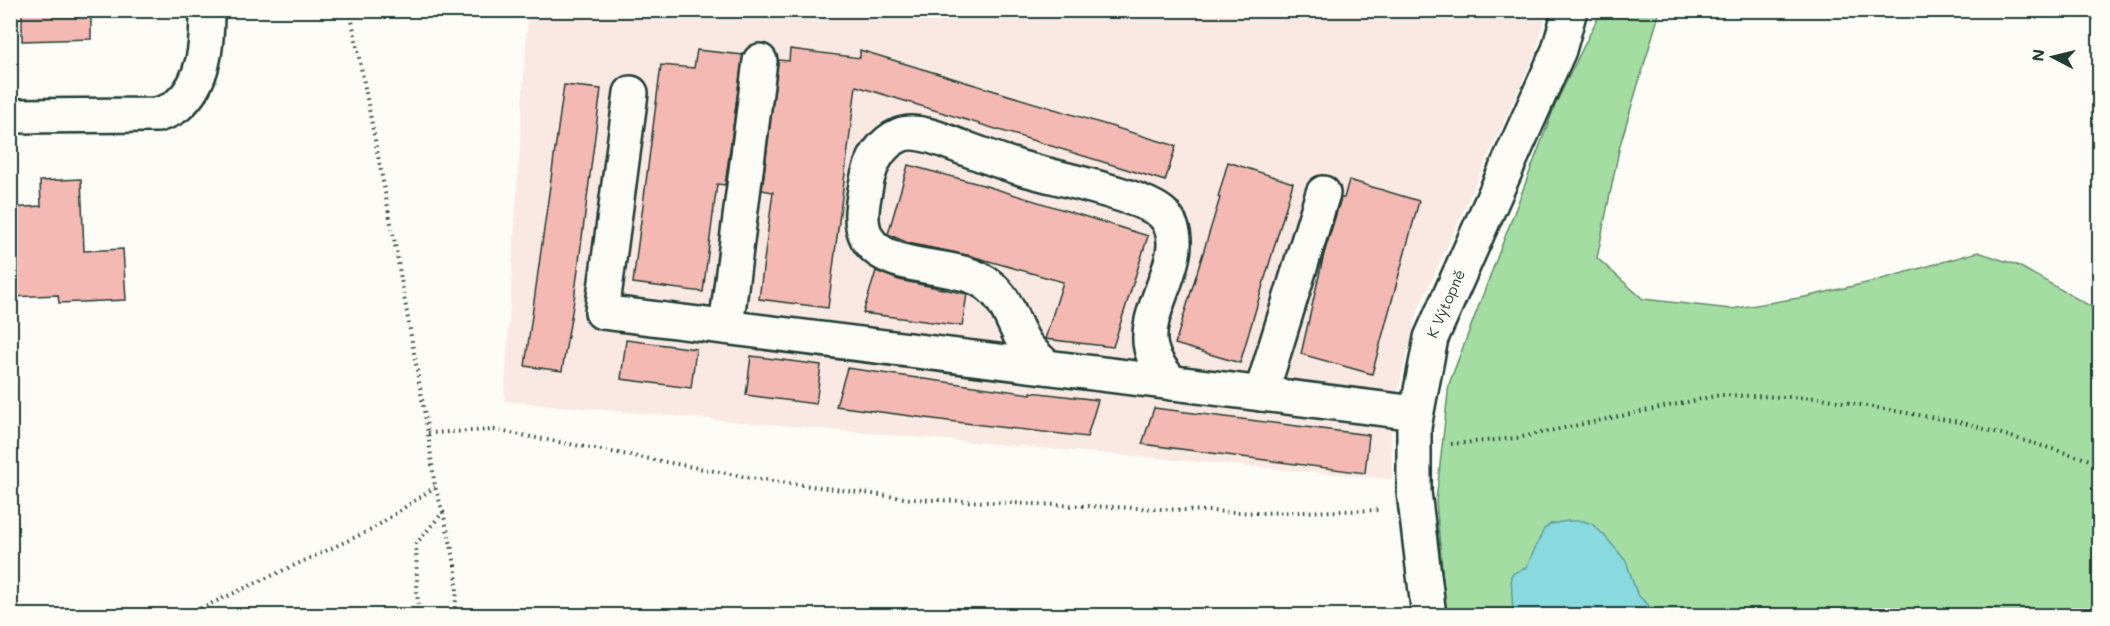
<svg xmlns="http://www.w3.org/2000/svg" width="2110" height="626" viewBox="0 0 2110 626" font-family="Mali,sans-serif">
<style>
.built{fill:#fae8e2}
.green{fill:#a4dda2;stroke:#628d6b;stroke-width:1.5}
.water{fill:#88dade;stroke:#5e9b9a;stroke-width:1.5}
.building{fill:#f4b9b2;stroke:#1f3d34;stroke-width:1.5}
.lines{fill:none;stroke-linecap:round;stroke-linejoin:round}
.minor-casing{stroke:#1f3d34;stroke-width:38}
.path{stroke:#1f3d34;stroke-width:4;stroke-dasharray:1.5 4.5;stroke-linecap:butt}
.minor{stroke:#fdfcf7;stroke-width:33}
.labels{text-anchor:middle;stroke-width:6;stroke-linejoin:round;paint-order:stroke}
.street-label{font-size:15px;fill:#1f3d34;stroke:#fdfcf7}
</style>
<rect width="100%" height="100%" fill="#fdfcf7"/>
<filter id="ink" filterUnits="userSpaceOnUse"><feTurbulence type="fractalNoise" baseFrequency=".0167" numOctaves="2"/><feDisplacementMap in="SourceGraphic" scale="12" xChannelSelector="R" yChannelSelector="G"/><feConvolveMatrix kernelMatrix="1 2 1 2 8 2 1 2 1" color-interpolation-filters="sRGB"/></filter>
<g filter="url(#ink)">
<!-- built -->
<polygon class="built" points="528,11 1547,11 1536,52 1418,310 1391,419 1392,479 504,401"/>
<!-- green -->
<polygon class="green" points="1601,11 1660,11 1620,145 1597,258 1643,299 1731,309 1805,297 1875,281 1978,252 2017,265 2099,311 2099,615 1446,616 1436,501 1449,384 1556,103"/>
<!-- water -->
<polygon class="water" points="1567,521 1584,521 1592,524 1604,535 1626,561 1637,594 1651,608 1664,615 1513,615 1511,576 1513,573 1526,568 1544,529 1551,524"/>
<!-- building -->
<g class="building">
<polygon points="22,10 91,10 91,39 22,41"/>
<polygon points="790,49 860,58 860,50 1176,146 1165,181 856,86 828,308 759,299 773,192 762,190 778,60 789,61"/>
<polygon points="697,50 743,55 725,185 717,184 703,292 633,283 661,65 694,68"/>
<polygon points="564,85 601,89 574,300 562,371 525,366"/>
<polygon points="1228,162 1293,183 1240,363 1175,344 1220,198 1218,197"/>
<polygon points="908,165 983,185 1148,236 1113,347 1045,339 1063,282 971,256 908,243 888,234"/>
<polygon points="81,179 84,251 123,249 126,300 59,303 58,295 10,297 10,208 41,206 40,181"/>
<polygon points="1349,180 1419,201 1372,374 1301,354 1324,254 1341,198 1344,198"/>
<polygon points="876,271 899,280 967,294 962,326 863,313"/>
<polygon points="626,340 696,349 691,388 621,379"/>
<polygon points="751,356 821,365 816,404 746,395"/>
<polygon points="847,368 1031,394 1031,392 1098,400 1087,437 956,422 836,406"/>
<polygon points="1154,408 1369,435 1365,473 1142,444"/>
</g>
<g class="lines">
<defs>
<g id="minor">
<polyline points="631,93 602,312 1416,413"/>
<path d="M10,116L157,115C163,113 173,110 178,105C205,82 207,44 207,10"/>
<polyline points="726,327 760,61"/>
<path d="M1047,367C1040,360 1031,353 1025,344C1010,320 1008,294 979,279C949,263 886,271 867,238C858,221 863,202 866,185C870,164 879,144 900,135C917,128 945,141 961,147C981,154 1001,162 1021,168C1051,177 1144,195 1163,214C1197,250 1141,307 1151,348C1154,362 1163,372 1172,383"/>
<polyline points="1261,394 1323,193"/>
<path id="s1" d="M1429,616L1414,492V427L1431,338L1559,50L1570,10"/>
</g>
</defs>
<!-- minor casing -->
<use href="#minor" class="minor-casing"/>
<!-- path -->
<g class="path">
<polyline points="350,10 394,239 428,433 435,487 443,512 416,544 418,616"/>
<polyline points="428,433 494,430 757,479 911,499 1260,513 1381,510"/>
<polyline points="1451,444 1517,438 1720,395 1821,398 1964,423 2100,463"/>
<path d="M443,512C451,549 463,578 453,616"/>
<polyline points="184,616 371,530 435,487"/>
</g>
<!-- minor -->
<use href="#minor" class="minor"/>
</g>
</g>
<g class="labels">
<!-- street labels -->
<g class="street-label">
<text dy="5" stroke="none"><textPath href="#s1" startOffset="318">K Výtopně</textPath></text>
</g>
</g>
<!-- margin -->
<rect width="2110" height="626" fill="none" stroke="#fdfcf7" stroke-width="36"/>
<rect x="18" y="18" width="2074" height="590" fill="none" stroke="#1f3d34" stroke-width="2" filter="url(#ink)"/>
<!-- north arrow -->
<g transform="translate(2053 57) rotate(277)" stroke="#fdfcf7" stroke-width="4.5" paint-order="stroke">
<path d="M0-4.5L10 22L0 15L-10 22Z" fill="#1f3d34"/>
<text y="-9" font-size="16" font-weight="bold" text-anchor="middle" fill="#1f3d34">N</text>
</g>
</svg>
